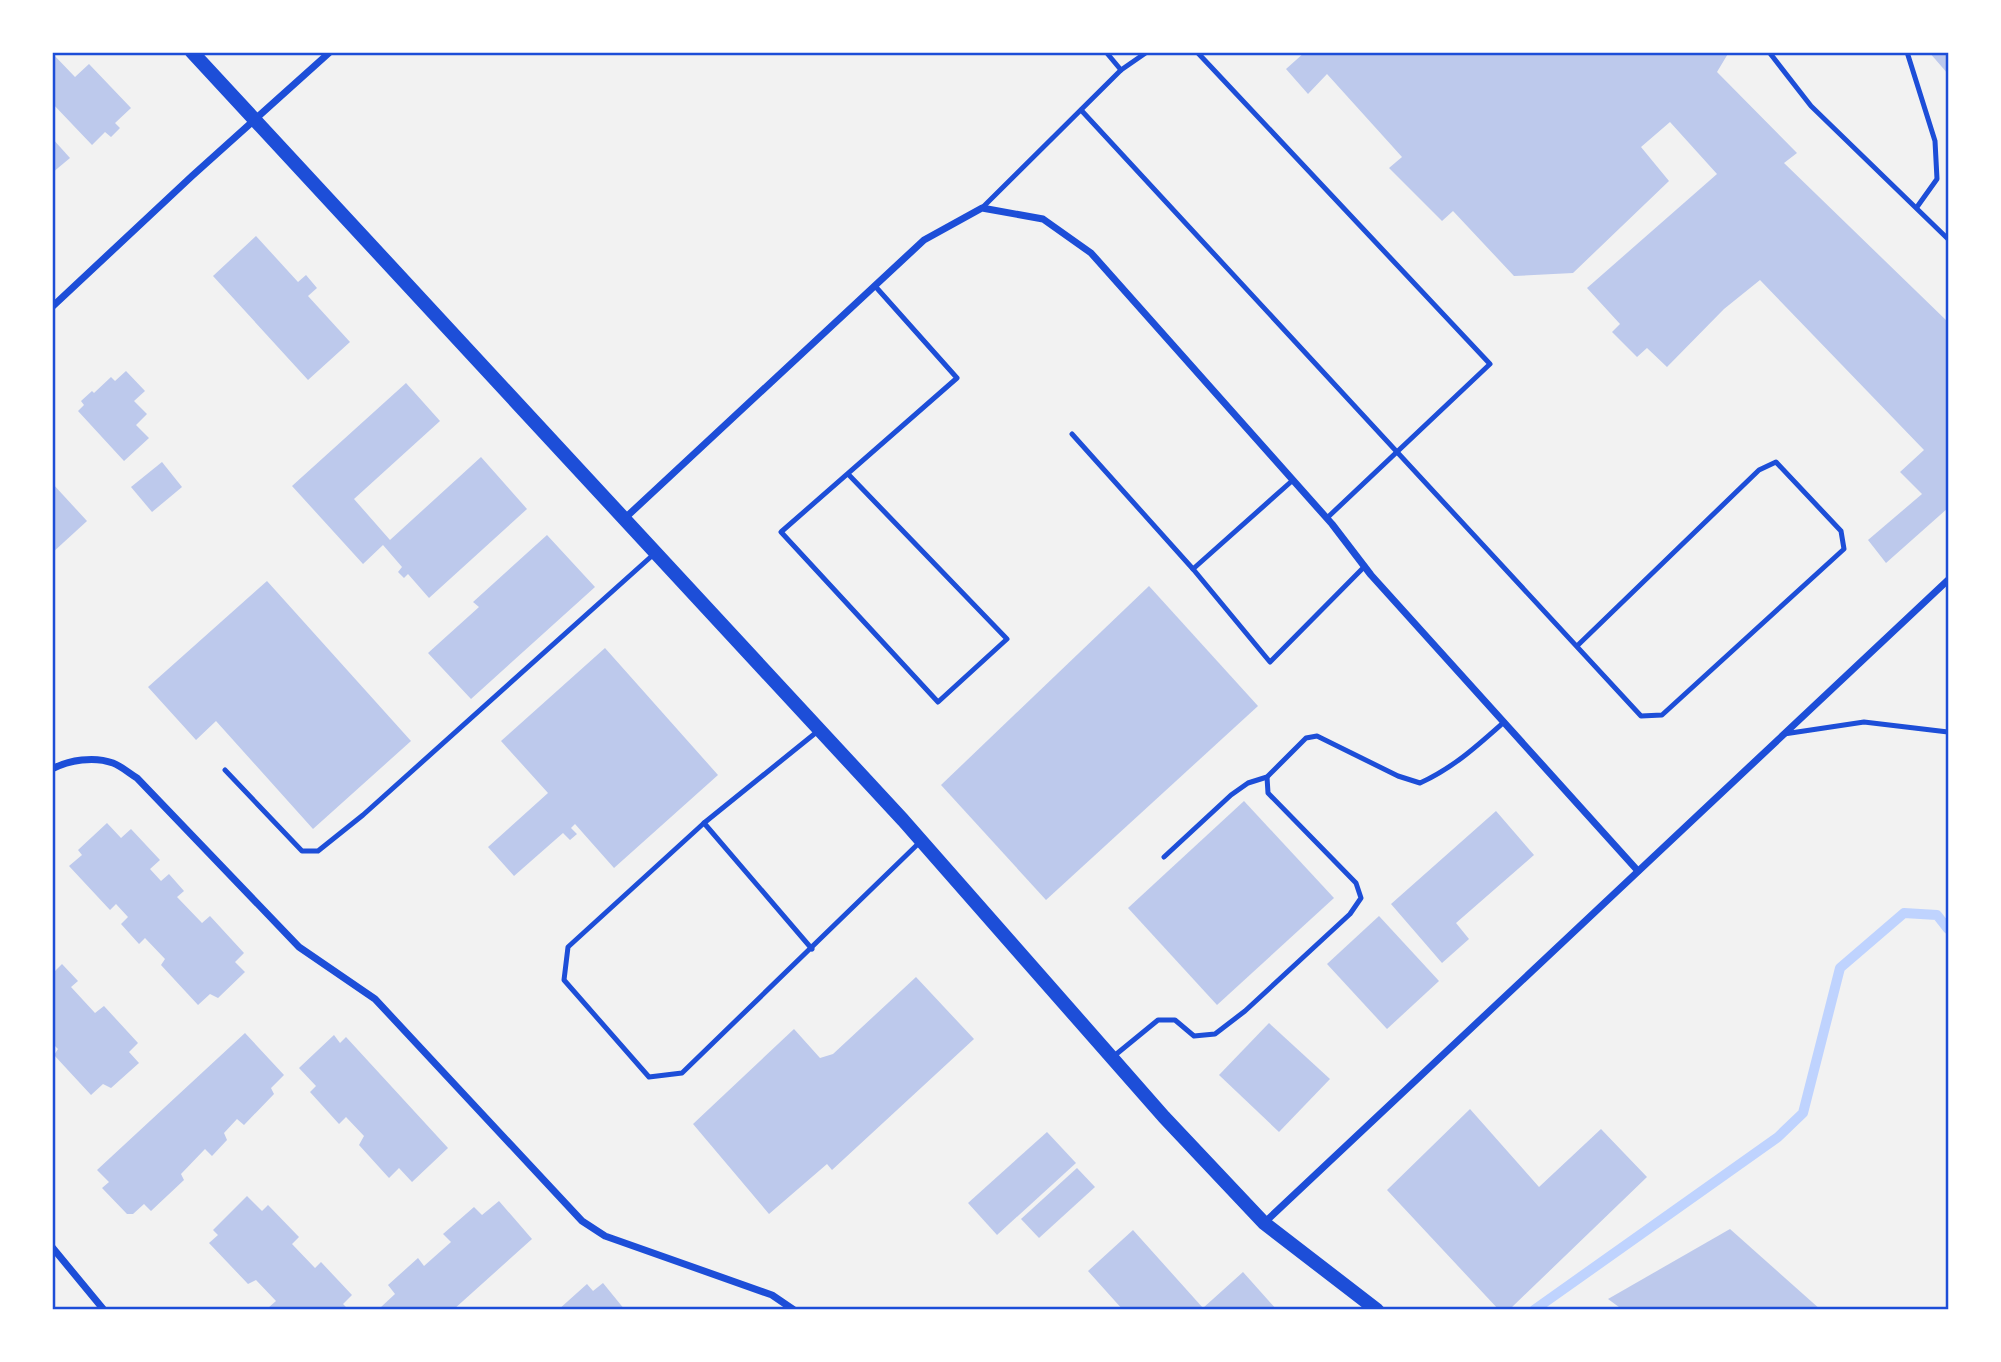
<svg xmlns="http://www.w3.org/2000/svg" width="2001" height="1362" viewBox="0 0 2001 1362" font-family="'Open Sans',sans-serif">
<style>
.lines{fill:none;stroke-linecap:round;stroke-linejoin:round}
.stream{stroke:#bfd3fe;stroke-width:10}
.building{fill:#bdc9ec}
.service{stroke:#1d4ed8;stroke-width:5}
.minor{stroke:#1d4ed8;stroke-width:7}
.secondary{stroke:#1d4ed8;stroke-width:14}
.neatline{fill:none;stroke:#1d4ed8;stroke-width:2.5}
</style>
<rect width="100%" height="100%" fill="#f2f2f2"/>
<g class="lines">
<!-- stream -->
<polyline class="stream" points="1534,1310 1778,1137 1803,1113 1840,968 1904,913 1937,915 1948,929"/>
</g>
<!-- building -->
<g class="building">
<polygon points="1305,52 1729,52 1717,72 1797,153 1784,163 1948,322 1948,508 1886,563 1868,540 1922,494 1900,472 1924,450 1760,280 1724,309 1667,367 1647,348 1637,357 1612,332 1620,324 1587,288 1717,174 1670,122 1641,147 1669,181 1573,273 1514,276 1453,211 1442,221 1389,168 1402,157 1327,74 1308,94 1286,69"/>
<polygon points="1929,52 1948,52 1948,74"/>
<polygon points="52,53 75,77 89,64 131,108 115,123 120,128 111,137 105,132 92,145 52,103"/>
<polygon points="52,138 70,158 52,173"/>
<polygon points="256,236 298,282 306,275 317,288 308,296 350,342 308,380 213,276"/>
<polygon points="126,371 145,391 134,401 147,414 136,425 149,438 124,461 78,411 84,405 81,401 92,391 94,393 111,377 115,381"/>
<polygon points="406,383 440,421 354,499 390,540 481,457 527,509 429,598 408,574 404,578 398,572 402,567 383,545 363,564 292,486"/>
<polygon points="162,462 182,487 152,512 131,487"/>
<polygon points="52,483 87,521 52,553"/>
<polygon points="547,535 595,587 471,699 428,653 479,607 473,602"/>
<polygon points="267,581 411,741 313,829 216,721 196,740 148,687"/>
<polygon points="1149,586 1258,706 1046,900 941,785"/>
<polygon points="605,648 718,775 614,868 575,824 571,828 577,834 570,840 563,833 514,876 488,847 548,793 501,741"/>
<polygon points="1244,801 1334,898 1217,1005 1128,908"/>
<polygon points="1496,811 1534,855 1456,923 1469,939 1442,963 1391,904"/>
<polygon points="107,823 121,838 131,829 160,860 150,869 161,881 169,874 184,891 177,897 202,923 210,916 244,953 235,962 245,972 218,998 210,994 198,1005 161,965 165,959 145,938 139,944 121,924 128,917 116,904 110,910 69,866 82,855 78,850"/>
<polygon points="1379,916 1439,981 1387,1029 1327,964"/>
<polygon points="62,964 78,981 71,987 95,1013 104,1006 138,1043 129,1052 139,1063 111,1088 103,1084 91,1095 54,1055 58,1049 52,1043 52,969 54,972"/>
<polygon points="916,977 974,1039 832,1170 827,1164 769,1214 693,1124 794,1029 820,1058 833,1054"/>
<polygon points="1269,1023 1330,1079 1279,1132 1219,1075"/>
<polygon points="245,1033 284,1075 271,1088 274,1094 244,1125 237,1119 224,1133 227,1140 212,1156 205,1149 181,1174 184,1180 151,1211 144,1204 133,1214 127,1214 102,1188 109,1182 97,1170"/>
<polygon points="334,1035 340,1043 346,1037 448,1148 412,1182 399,1168 389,1178 359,1145 364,1136 346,1117 339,1124 310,1092 316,1086 299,1068"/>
<polygon points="1470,1109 1539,1187 1601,1129 1647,1177 1509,1310 1499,1310 1387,1190"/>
<polygon points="1047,1132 1076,1163 997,1235 968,1203"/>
<polygon points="1077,1168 1095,1187 1039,1238 1021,1219"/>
<polygon points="247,1196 262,1211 268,1205 299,1237 292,1244 315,1268 321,1262 352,1295 343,1304 349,1310 268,1308 276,1301 256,1280 248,1284 209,1243 218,1235 213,1230"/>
<polygon points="499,1201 532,1239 453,1310 383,1310 381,1307 395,1294 388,1285 418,1258 424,1266 451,1242 443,1234 474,1207 482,1215"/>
<polygon points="1730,1229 1821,1310 1623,1310 1608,1299"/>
<polygon points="1133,1230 1203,1308 1243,1272 1277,1310 1123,1310 1088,1271"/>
<polygon points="603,1283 625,1310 558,1310 587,1284 593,1291"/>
</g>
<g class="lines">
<!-- service -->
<g class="service">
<polyline points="1106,52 1121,70"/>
<polyline points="1197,52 1490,364 1327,518"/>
<polyline points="1769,52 1811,106 1948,239"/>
<polyline points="1907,52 1935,141 1937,179 1917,207"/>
<polyline points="1081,110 1641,716 1662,715 1844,549 1841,531 1776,462 1759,470 1577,646"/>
<polyline points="982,208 1121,70 1147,52"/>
<polyline points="1072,434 1193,569 1270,662 1365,566"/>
<polyline points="848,474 1007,639 938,702 781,532 957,378 875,286"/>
<polyline points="1193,569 1293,480"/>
<polyline points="818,731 704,823 568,947 564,980 649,1077 682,1073 921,841"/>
<polyline points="1784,734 1864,722 1948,732"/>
<polyline points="225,770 302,851 318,851 363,815 654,554"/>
<polyline points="704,823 812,949"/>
<path d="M1164,857L1231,795L1248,783L1267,777L1306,738L1317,736L1398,776L1420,783C1453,768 1477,746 1504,722"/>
<polyline points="1114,1056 1158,1020 1175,1020 1194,1036 1215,1034 1245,1011 1350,914 1361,898 1356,883 1268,793 1267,777"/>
</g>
<!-- minor -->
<g class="minor">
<polyline points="52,307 192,176 330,52"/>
<polyline points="623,520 924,240 982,208 1043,219 1091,253 1332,524 1371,575 1638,871"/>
<path d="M52,769C69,760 94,756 113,763C121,766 129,773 137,778L299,947L375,999L582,1221L605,1236L772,1295L794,1310"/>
<polyline points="1264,1223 1948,580"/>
<polyline points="52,1247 104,1310"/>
</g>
<!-- secondary -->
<polyline class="secondary" points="192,52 903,820 1164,1117 1264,1223 1377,1310"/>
</g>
<!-- border -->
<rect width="2001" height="1362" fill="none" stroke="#ffffff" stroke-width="108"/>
<rect x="54" y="54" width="1893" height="1254" class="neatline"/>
</svg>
